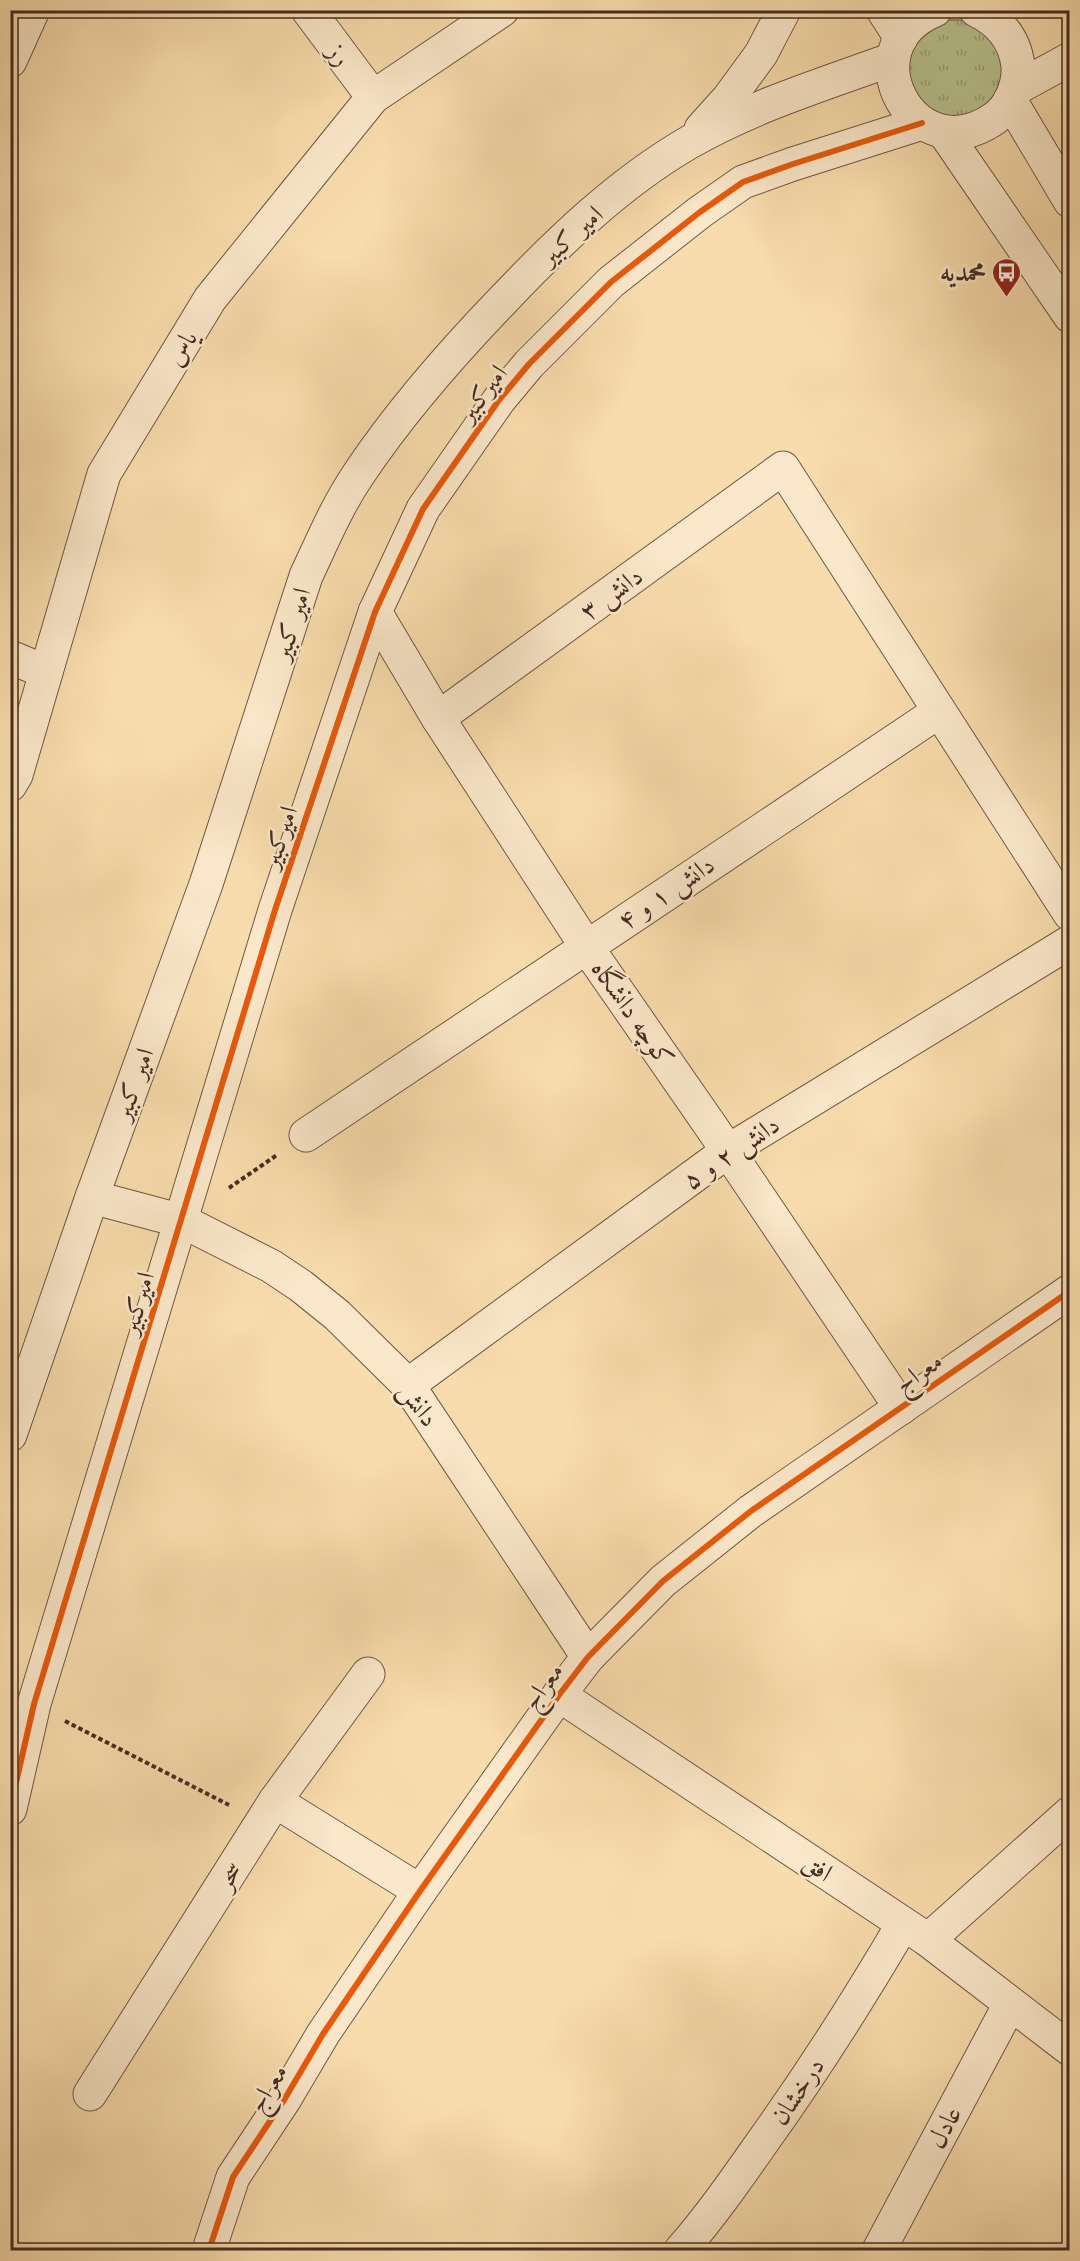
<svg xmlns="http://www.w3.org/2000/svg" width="1080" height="2261" viewBox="0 0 1080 2261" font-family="Cardo,Amiri,serif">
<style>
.grass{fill:url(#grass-tufts);stroke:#7e7758;stroke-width:1.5}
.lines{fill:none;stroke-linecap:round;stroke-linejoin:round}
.minor-casing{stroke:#715845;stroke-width:35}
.path{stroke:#442c22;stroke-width:4;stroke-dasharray:4.5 3;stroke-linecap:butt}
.minor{stroke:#fbe8ca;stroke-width:33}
.cycleway-casing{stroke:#fbe8ca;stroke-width:10}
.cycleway{stroke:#e8590c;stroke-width:6}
.labels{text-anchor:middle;stroke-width:5;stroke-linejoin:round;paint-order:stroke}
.street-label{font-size:26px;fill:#442c22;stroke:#fbe8ca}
.poi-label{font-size:26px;font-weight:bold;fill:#442c22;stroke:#fbe8ca;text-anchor:end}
</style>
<defs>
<pattern id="grass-tufts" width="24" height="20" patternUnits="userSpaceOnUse" patternTransform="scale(1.5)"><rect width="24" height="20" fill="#b8c28e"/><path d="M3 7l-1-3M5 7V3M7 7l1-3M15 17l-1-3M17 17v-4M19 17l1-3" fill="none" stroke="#979e74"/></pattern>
</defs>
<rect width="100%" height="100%" fill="#f9dcad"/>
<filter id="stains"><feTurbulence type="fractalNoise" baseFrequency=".00333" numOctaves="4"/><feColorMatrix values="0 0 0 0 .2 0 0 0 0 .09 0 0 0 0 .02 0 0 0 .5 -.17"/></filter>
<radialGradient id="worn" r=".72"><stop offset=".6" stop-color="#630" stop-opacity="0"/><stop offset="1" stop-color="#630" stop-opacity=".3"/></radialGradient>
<!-- grass -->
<polygon class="grass" points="945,20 962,20 977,25 990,34 1004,63 998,95 974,116 940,118 912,99 907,49"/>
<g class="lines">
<defs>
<g id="minor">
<polyline points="308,10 373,97"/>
<polyline points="883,10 901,38"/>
<path d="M935,10C845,47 915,175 995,118C1011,106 1019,85 1018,66C1015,39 999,21 976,10"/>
<polyline points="10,61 33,10"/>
<polyline points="1015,89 1070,59"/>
<polyline points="1010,100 1070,201"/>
<polyline points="701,129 728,99 761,54 784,10"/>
<polyline points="944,132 1070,316"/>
<polyline points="375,612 438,718 586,946 728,1151 901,1408"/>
<polyline points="10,657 46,672"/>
<polyline points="438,718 783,468 1070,914"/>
<polyline points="10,785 16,775 104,474 210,299 373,97 502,10"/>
<polyline points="306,1135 938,712"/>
<polyline points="92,1197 182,1221 271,1266 301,1286 337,1315 408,1385 588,1657"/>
<polyline points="408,1385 728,1151 1070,942"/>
<path d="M10,1435L92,1197L206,884L306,576C322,542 337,506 358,475C400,412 450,355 502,301C558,242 618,184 688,143C752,106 824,84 893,59"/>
<polyline points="559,1695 928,1940 1070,2049"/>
<polyline points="275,1801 368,1674"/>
<polyline points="10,1809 34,1704 275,910 375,612 423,509 499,400 529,364 611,282 700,212 743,182 793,164 922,123"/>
<polyline points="928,1940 1070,1813"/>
<polyline points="90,2094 275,1801 420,1891"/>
<polyline points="209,2250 233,2177 284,2100 323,2034 420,1891 559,1695 588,1657 663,1581 751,1511 1070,1291"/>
<path d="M681,2250C710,2217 735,2181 761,2144C812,2073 859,1999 903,1924"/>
<polyline points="879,2250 1010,2004"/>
</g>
</defs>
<!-- minor casing -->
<use href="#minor" class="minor-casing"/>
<!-- path -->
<g class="path">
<polyline points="229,1188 277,1155"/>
<polyline points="65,1721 229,1805"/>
</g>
<!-- minor -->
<use href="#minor" class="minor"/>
<defs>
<g id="cycleway">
<polyline points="10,1809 34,1704 275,910 375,612 423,509 499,400 529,364 611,282 700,212 743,182 793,164 922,123"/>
<polyline points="209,2250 233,2177 284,2100 323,2034 420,1891 559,1695 588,1657 663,1581 751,1511 1070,1291"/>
</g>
</defs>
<!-- cycleway casing -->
<use href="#cycleway" class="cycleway-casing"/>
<!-- cycleway -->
<use href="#cycleway" class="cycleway"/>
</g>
<!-- icons -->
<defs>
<symbol id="bus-pin" viewBox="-11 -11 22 30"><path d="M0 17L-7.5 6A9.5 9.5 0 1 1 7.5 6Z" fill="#8f2418" stroke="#fbe8ca"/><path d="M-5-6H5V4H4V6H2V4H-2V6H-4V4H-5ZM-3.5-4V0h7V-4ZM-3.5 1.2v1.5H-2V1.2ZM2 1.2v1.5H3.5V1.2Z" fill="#fff"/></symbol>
</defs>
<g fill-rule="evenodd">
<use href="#bus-pin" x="990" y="256" width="33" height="45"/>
</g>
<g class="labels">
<!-- street labels -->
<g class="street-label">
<text transform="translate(340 54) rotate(53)" y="9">رز</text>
<text transform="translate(571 235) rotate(-42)" y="9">امیر کبیر</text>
<text transform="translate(181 348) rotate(-59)" y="9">یاس</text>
<text transform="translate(482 393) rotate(-53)" y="9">امیرکبیر</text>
<text transform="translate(611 593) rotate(-36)" y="9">دانش ۳</text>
<text transform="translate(291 624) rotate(-72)" y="9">امیر کبیر</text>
<text transform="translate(279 837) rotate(-71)" y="9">امیرکبیر</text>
<text transform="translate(666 892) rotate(-34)" y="9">دانش ۱ و ۴</text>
<text transform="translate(633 1013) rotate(55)" y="9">کوچه دانشگاه</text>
<text transform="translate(133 1084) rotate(-70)" y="9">امیر کبیر</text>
<text transform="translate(731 1152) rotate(-34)" y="9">دانش ۲ و ۵</text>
<text transform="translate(137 1303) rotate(-73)" y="9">امیرکبیر</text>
<text transform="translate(918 1372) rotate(-35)" y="9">معراج</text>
<text transform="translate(419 1404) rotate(54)" y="9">دانش</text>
<text transform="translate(542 1686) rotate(-54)" y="9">معراج</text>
<text transform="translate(818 1867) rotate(34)" y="9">افق</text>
<text transform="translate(228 1875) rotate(-58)" y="9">سحر</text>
<text transform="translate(267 2088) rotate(-58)" y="9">معراج</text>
<text transform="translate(797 2091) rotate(-56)" y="9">درخشان</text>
<text transform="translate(944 2127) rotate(-62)" y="9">عادل</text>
</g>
<!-- poi labels -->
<g class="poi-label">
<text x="986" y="281">محمدیه</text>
</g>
</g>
<!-- margin -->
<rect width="1080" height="2261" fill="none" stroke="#f9dcad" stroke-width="36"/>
<rect x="12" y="12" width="1056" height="2237" fill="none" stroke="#442c22" stroke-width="3"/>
<rect x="18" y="18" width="1044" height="2225" fill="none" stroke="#442c22" stroke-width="1.5"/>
<rect width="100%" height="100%" filter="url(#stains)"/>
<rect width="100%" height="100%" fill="url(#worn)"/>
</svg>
